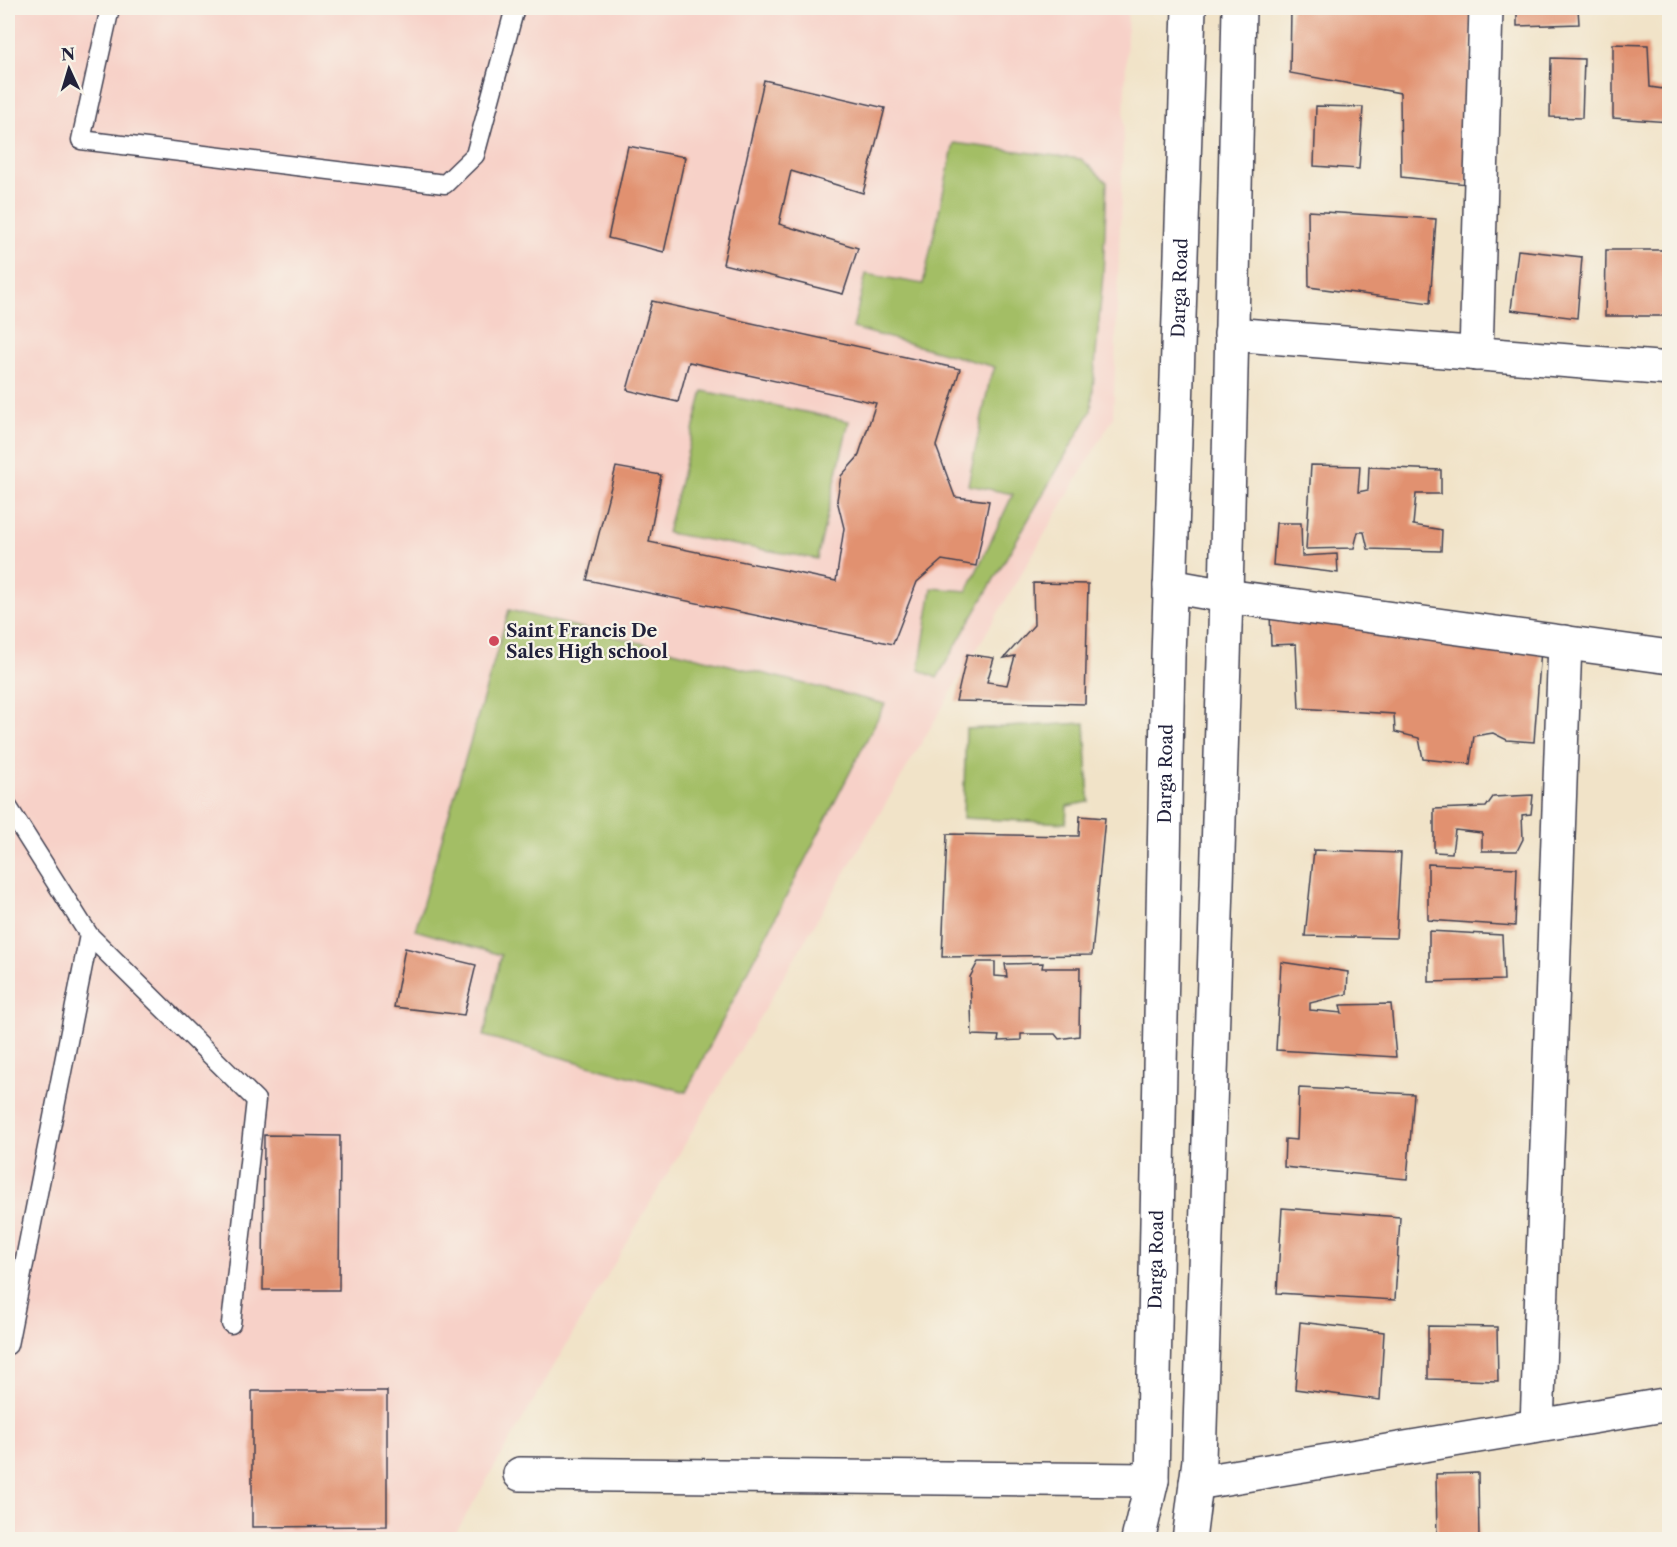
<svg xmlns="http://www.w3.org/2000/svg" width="1677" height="1547" viewBox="0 0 1677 1547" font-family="'Libre Caslon Text',serif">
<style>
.built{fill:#f7d1c8}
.green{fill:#a3be65;stroke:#627050;stroke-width:1.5}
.building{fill:#e19170}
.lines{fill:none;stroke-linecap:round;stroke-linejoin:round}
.service-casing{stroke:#413f50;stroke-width:21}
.minor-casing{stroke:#413f50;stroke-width:36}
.secondary-casing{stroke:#413f50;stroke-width:36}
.service{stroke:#fff;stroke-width:18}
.minor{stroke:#fff;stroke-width:33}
.secondary{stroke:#fff;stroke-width:33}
.poi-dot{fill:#d1495b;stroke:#f7f3e8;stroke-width:2}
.labels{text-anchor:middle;stroke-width:4.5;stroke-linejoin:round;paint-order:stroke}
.street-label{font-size:18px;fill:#22223b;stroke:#f7f3e8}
.poi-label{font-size:18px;font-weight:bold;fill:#22223b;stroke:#f7f3e8;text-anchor:start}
</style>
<rect width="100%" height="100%" fill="#f7f3e8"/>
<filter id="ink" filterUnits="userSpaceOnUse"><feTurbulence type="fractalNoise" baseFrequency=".0167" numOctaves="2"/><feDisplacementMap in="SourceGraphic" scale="12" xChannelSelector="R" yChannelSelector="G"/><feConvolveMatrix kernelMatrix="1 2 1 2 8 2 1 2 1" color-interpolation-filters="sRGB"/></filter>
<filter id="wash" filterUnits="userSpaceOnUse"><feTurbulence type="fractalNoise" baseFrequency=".008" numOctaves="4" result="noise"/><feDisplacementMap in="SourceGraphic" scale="24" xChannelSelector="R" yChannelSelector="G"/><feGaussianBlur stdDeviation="1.35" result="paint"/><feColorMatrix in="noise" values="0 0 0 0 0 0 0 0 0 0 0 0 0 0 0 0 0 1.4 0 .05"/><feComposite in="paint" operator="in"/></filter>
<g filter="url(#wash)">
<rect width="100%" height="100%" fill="#f1e3c8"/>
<!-- built -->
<polygon class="built" points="8,8 1128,8 1113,418 452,1539 8,1540"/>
<!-- green -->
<g class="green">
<polygon points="954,143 1081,159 1107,182 1103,275 1091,411 937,678 919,670 932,588 967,591 1013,494 968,485 989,383 995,367 853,328 866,274 923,284"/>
<polygon points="703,391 849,421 817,559 667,533"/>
<polygon points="509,610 885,704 686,1092 484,1036 501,955 415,930"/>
<polygon points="1085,723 1089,802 1067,806 1066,823 963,818 966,729"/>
</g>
<g id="blocks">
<!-- building -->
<g class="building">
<polygon points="1291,8 1472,8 1467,184 1401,177 1400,93 1290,73"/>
<polygon points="1517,8 1578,8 1579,24 1517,26"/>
<polygon points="1613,44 1648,45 1650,87 1670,90 1670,122 1613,118"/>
<polygon points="1551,58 1584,59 1582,118 1550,117"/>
<polygon points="764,80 885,108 863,193 791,171 779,224 858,248 843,294 723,264"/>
<polygon points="1316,106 1363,107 1359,169 1314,166"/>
<polygon points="628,146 685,157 664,252 608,238"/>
<polygon points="1308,211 1436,219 1430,303 1309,287"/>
<polygon points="1518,250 1582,257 1577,318 1511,310"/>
<polygon points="1606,250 1670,250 1670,316 1605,316"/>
<polygon points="652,301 960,369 936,446 955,497 989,501 976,566 942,560 917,582 893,644 587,580 616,467 661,475 649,542 836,581 844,528 837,500 841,476 858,457 876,403 689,362 678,402 627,390"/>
<polygon points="1311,465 1360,466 1358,492 1368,490 1369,467 1441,470 1441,494 1416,494 1413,525 1442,530 1441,551 1368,549 1364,532 1358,532 1354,548 1306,549"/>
<polygon points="1276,523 1301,523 1302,556 1337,554 1338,573 1273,565"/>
<polygon points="1033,583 1088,584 1085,704 956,701 967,654 994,658 987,682 1007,685 1015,656 1004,658 1034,625"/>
<polygon points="1270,611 1541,649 1534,742 1507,740 1493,733 1474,736 1470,764 1423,759 1419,738 1395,732 1394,714 1299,708 1296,644 1271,645"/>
<polygon points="1533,795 1531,814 1522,815 1523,839 1517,851 1482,851 1482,833 1455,830 1452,853 1434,852 1434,809 1486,807 1493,797"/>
<polygon points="1080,816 1105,818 1092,955 942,957 947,834 1079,836"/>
<polygon points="1314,850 1401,853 1396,938 1305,936"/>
<polygon points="1428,864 1517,868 1515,926 1428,920"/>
<polygon points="1429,931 1502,935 1504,980 1429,982"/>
<polygon points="405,948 476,965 464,1015 394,1007"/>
<polygon points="978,962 995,962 995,976 1007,977 1005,964 1043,963 1042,968 1080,968 1079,1036 1059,1039 1055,1034 1021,1034 1021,1040 998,1041 999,1036 972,1035 970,977"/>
<polygon points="1281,962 1348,972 1347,994 1310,1003 1310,1010 1342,1013 1340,1005 1391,1004 1396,1057 1276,1050"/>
<polygon points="1299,1088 1414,1094 1407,1179 1284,1167 1285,1139 1297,1140"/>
<polygon points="264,1135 340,1136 339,1290 263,1290"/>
<polygon points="1282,1208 1400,1217 1395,1300 1277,1293"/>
<polygon points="1300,1322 1384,1332 1380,1400 1295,1389"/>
<polygon points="1428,1326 1497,1327 1498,1381 1428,1379"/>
<polygon points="252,1391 387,1391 387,1526 252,1527"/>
<polygon points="1478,1473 1479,1540 1437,1540 1436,1474"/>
</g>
</g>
</g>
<g filter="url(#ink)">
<use href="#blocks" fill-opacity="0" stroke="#413f50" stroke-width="1.5"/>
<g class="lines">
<defs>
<g id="service">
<polyline points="110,8 81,140 445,184 475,155 515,8"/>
<polyline points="8,807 89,935 256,1100 231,1324"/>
<polyline points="8,1345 89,935"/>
</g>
<g id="minor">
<polyline points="1231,334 1670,369"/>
<polyline points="1476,354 1486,8"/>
<polyline points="1170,586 1226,596 1670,657"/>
<polyline points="1537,1426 1565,642"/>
<polyline points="520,1474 1152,1480"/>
<polyline points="1196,1483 1670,1404"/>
</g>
<g id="secondary">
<path id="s1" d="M1138,1540L1152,1480L1168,657L1189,8"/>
<polyline points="1189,1540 1199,1460 1226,596 1239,8"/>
</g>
</defs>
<!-- service casing -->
<use href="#service" class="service-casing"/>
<!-- minor casing -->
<use href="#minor" class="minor-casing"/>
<!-- secondary casing -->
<use href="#secondary" class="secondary-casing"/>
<!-- service -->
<use href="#service" class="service"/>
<!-- minor -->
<use href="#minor" class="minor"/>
<!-- secondary -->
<use href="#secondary" class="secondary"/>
</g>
</g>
<!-- markers -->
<circle class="poi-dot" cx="494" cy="641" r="6"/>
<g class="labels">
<!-- street labels -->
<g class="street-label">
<text dy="6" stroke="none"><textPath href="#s1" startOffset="1254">Darga Road</textPath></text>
<text dy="6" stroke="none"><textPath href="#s1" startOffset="768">Darga Road</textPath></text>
<text dy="6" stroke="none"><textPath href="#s1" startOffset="282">Darga Road</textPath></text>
</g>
<!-- poi labels -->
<g class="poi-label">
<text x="506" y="637">Saint Francis De<tspan x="506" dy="21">Sales High school</tspan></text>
</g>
</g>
<!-- margin -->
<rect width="1677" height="1547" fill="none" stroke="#f7f3e8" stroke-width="30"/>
<!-- north arrow -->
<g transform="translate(69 69) rotate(356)" stroke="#f7f3e8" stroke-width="4.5" paint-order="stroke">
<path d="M0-4.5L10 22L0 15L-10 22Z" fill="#22223b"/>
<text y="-9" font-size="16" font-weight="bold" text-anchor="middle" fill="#22223b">N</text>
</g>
</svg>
